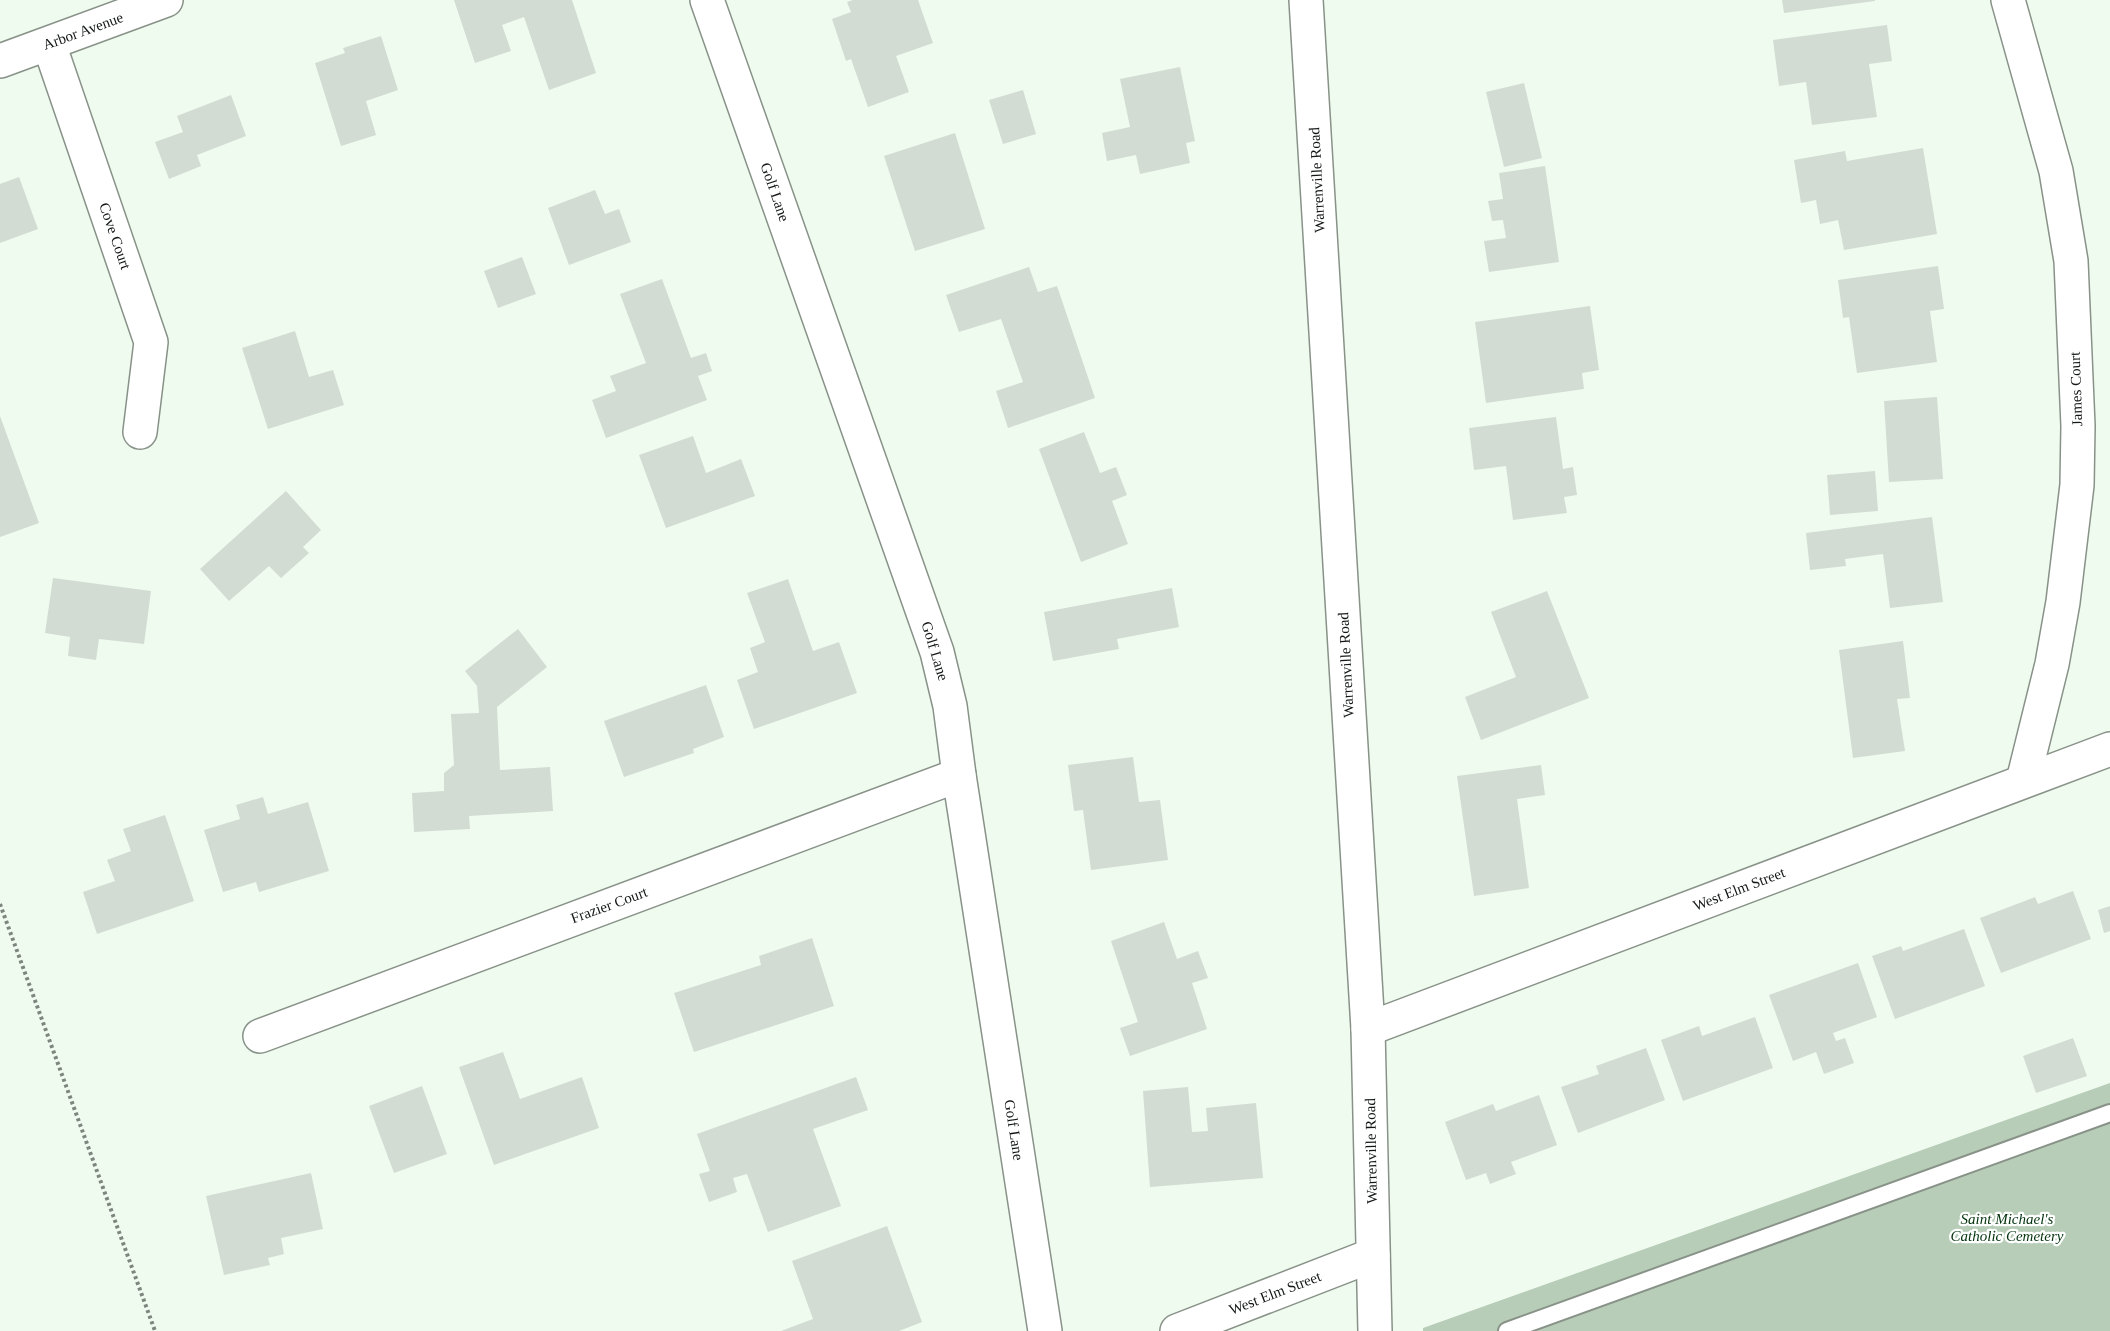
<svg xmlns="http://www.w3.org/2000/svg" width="2110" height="1331" viewBox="0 0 2110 1331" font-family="'Times New Roman',serif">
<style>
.green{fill:#b7cdb8}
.building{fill:#d2dcd2}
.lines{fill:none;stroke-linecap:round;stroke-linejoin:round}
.service-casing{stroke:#889288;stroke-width:20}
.minor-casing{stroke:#889288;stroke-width:36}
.path{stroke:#7e857e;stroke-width:4;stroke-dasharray:3 3;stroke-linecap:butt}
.service{stroke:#fff;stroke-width:16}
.minor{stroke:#fff;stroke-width:33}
.labels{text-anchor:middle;stroke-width:4.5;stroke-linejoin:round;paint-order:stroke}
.street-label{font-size:15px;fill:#131714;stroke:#fff}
.park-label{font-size:15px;font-style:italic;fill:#03330d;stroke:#fff}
</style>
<rect width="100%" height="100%" fill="#f0fbf0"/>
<!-- green -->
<polygon class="green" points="2110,1083 2110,1331 1423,1331 1423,1328"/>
<!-- building -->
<g class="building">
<polygon points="454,0 572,0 596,73 549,90 524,17 502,25 511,51 475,63"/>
<polygon points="853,0 918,0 933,43 896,56 909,92 868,107 851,59 846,61 832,19 851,12 847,2"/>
<polygon points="1782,0 1875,0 1875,1 1784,13"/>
<polygon points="1887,25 1892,61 1869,64 1877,117 1812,125 1806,82 1779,86 1773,40"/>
<polygon points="381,36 398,90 366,101 376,135 341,146 315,63 345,53 343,48"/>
<polygon points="1180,67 1195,141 1186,143 1190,163 1140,174 1136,155 1107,161 1102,133 1130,127 1120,79"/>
<polygon points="1524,83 1542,158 1504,167 1486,92"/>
<polygon points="1023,90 1036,134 1003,144 989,100"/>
<polygon points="231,95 246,136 197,155 201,166 169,179 155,142 183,132 177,116"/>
<polygon points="955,133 985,229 915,251 884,156"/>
<polygon points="1923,148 1937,234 1844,250 1838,220 1820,224 1816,200 1801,203 1794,160 1845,151 1847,161"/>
<polygon points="1545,166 1559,262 1489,272 1484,241 1506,238 1503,220 1492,221 1488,201 1503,199 1499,173"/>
<polygon points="19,177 38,229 0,243 0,184"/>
<polygon points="595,190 605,214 619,209 631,242 569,265 548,208"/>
<polygon points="522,257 536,294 498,308 484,271"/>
<polygon points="1938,266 1944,309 1930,311 1937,362 1857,373 1849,317 1843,318 1838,280"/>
<polygon points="1029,267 1038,292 1057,286 1095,398 1008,428 996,391 1023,382 1001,319 959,332 946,295"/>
<polygon points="662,279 691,358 706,353 712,371 698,376 707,400 606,438 592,400 616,391 610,376 646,363 620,294"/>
<polygon points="1590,306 1599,370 1582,373 1584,389 1486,403 1475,322"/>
<polygon points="295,331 309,377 333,370 344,405 268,429 242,348"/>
<polygon points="1937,397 1943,479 1889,482 1884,401"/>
<polygon points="0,416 39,523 0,537"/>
<polygon points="1556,417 1563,469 1573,467 1577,495 1564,497 1567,513 1513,520 1506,466 1474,470 1469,428"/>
<polygon points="1084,432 1100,473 1116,467 1127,495 1112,501 1128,544 1081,562 1039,449"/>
<polygon points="693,436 706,473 741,459 755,496 666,528 639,455"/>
<polygon points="1875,471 1878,511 1830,515 1827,475"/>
<polygon points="286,491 321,530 303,547 309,553 281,578 269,566 229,601 200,569"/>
<polygon points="1932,517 1943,602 1890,608 1883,554 1845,559 1846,566 1810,570 1806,533"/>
<polygon points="53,578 151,591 144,644 99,639 96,660 68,656 70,637 45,633"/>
<polygon points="788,579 813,651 839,642 857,693 754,729 737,680 758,672 750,648 765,642 747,593"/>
<polygon points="1172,588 1179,627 1117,639 1119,649 1053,661 1044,612"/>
<polygon points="1547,591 1589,698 1481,740 1465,697 1516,677 1491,612"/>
<polygon points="518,629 547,667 497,707 500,770 550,767 553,811 469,816 470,829 414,832 412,793 444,791 444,773 454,765 451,714 479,713 477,686 465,671"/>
<polygon points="1903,641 1910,698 1897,699 1905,751 1853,758 1839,650"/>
<polygon points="706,685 724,737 693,749 694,753 624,777 604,721"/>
<polygon points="1133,757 1139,802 1160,800 1168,860 1091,870 1083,810 1074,811 1068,765"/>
<polygon points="1541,765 1545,795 1517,799 1529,888 1474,896 1457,776"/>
<polygon points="263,797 268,814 308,802 329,871 259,892 256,882 223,892 204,830 240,819 236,805"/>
<polygon points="165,815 194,901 97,934 83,892 115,881 107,860 131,851 123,829"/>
<polygon points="2073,891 2091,939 2001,973 1980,918 2035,897 2038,904"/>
<polygon points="2110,906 2110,931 2104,933 2098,910"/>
<polygon points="1164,922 1177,959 1198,951 1208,978 1192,983 1207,1029 1130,1056 1120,1028 1138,1022 1111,941"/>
<polygon points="1964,929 1985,986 1895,1019 1872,956 1901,946 1903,951"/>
<polygon points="812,938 834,1006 694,1052 674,993 761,965 759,956"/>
<polygon points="1858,963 1877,1017 1833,1033 1836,1041 1845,1038 1854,1063 1824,1074 1816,1052 1793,1061 1769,995"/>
<polygon points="1755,1017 1773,1068 1683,1101 1661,1040 1699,1026 1702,1036"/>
<polygon points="2073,1038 2087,1076 2036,1093 2023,1056"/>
<polygon points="1646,1048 1665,1100 1578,1133 1561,1087 1599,1074 1596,1066"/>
<polygon points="503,1052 520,1099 582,1077 599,1128 494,1165 459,1067"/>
<polygon points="856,1077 868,1110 813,1129 841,1206 768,1232 747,1174 733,1178 737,1192 709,1202 699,1174 710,1171 697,1134"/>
<polygon points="422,1086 447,1154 394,1173 369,1106"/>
<polygon points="1188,1087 1192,1132 1208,1131 1206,1108 1256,1103 1263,1178 1150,1187 1143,1091"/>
<polygon points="1539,1095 1557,1145 1511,1162 1516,1174 1490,1184 1486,1173 1466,1180 1445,1122 1493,1104 1496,1111"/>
<polygon points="311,1173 323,1229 281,1238 284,1254 268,1258 270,1265 224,1275 206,1196"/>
<polygon points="887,1226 922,1322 899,1331 781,1331 813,1319 792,1261"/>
</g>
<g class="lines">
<defs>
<polyline id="service" points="1507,1331 2110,1113"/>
<g id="minor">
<polyline points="707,0 937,652 950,706 959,775 1045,1331"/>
<polyline points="1306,0 1368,1029 1375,1331"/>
<polyline points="2008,0 2056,171 2071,261 2078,426 2077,485 2063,602 2052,664 2023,781"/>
<polyline points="49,44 151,342 140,432"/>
<polyline points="0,61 166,0"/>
<polyline points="1368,1029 2110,749"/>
<polyline points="260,1036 959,775"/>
<polyline points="1177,1331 1373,1255"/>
</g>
</defs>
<!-- service casing -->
<use href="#service" class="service-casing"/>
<!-- minor casing -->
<use href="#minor" class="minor-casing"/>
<!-- path -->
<polyline class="path" points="0,904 155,1331"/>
<!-- service -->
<use href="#service" class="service"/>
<!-- minor -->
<use href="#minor" class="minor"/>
</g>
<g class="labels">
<!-- street labels -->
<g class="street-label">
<text transform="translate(83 31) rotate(-20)" y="5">Arbor Avenue</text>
<text transform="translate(1317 180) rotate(-93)" y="5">Warrenville Road</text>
<text transform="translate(775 192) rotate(71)" y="5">Golf Lane</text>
<text transform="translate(115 236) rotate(71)" y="5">Cove Court</text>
<text transform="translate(2076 389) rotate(-92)" y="5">James Court</text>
<text transform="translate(935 651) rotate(73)" y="5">Golf Lane</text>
<text transform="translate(1346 665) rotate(-93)" y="5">Warrenville Road</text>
<text transform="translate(1739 889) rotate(-21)" y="5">West Elm Street</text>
<text transform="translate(609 905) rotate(-20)" y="5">Frazier Court</text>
<text transform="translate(1014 1130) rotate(81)" y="5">Golf Lane</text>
<text transform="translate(1371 1151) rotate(-91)" y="5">Warrenville Road</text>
<text transform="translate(1275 1293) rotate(-21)" y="5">West Elm Street</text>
</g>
<!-- park labels -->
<g class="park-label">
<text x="2007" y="1224">Saint Michael's<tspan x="2007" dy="17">Catholic Cemetery</tspan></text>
</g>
</g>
</svg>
